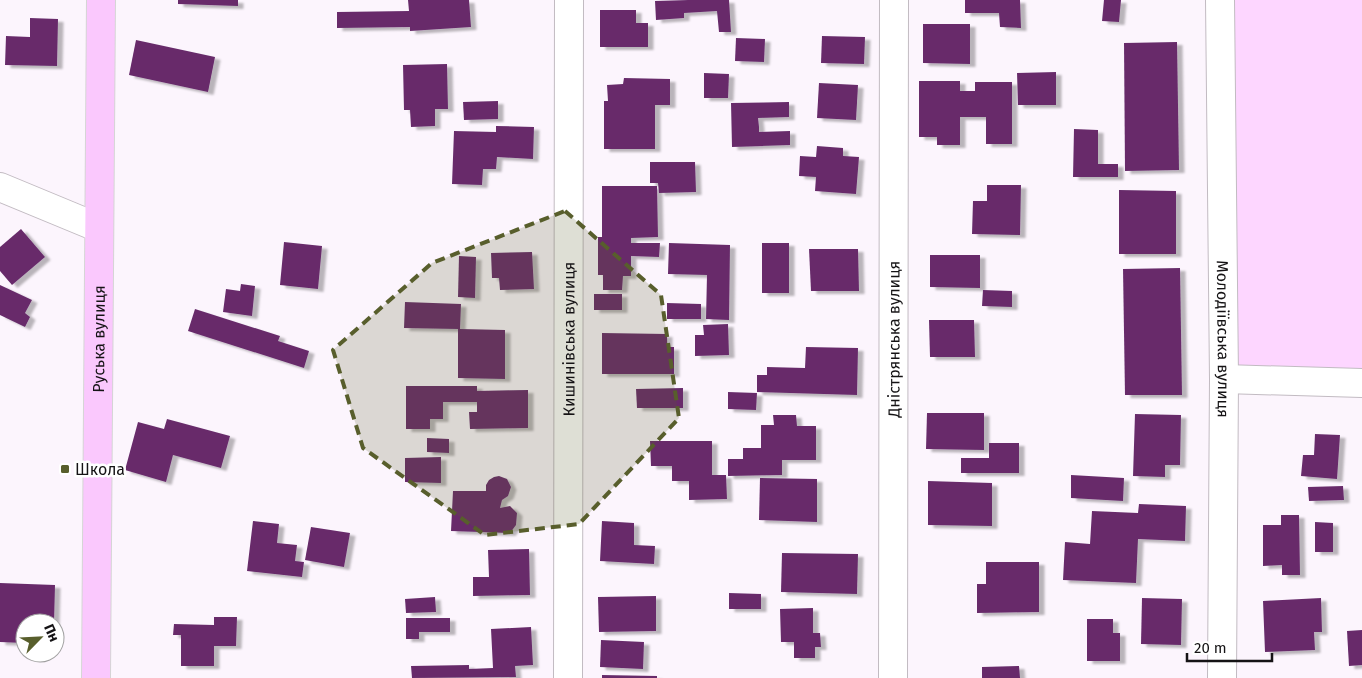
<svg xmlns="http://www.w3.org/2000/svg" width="1362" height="678" viewBox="0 0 1362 678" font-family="'Fira Sans',sans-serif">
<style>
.green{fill:#fdd6ff}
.building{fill:#672c6b;filter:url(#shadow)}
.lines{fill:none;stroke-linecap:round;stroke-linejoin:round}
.street-casing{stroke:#c2bbc2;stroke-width:30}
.primary-casing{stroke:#d5d5d5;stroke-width:30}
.street{stroke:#fff;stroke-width:28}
.primary{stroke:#fac8fd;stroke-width:28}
.marked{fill:#585e2c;fill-opacity:0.2;stroke:#585e2c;stroke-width:4;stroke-dasharray:10 6;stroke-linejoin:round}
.poi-dot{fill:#585e2c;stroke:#fff;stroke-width:2}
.labels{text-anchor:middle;stroke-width:5;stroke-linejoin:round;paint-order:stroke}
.street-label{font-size:16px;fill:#151315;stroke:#fff}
.poi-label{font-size:16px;fill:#151315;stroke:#fff;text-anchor:start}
</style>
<defs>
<filter id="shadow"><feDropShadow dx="5.5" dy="3" stdDeviation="1" flood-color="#0004"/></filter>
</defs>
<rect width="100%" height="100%" fill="#fcf5fd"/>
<!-- green -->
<polygon class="green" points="1219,0 1362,0 1362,384 1223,380"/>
<!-- building -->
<g class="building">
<polygon points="178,0 238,0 238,6 178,4"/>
<polygon points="408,0 469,0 471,27 410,31 410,27 337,28 337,12 409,11"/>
<polygon points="688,0 729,0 731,32 719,32 717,11 684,13 684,18 656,20 655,1"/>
<polygon points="965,0 1020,0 1021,28 1000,27 999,13 965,13"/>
<polygon points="1104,0 1121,0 1119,22 1102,21"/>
<polygon points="600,10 636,10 636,23 648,23 648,47 600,47"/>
<polygon points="30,18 58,19 57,66 5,65 6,36 30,37"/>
<polygon points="923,24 970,24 970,64 923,63"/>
<polygon points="822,36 865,37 864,64 821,63"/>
<polygon points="736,38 765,39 764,62 735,61"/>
<polygon points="136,40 215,57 208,92 129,75"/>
<polygon points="1177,42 1179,170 1125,171 1124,43"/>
<polygon points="447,64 448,109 435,109 435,126 411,127 410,110 404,110 403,65"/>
<polygon points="1056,72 1056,105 1018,105 1017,73"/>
<polygon points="704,73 729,74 728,98 704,98"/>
<polygon points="624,78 670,79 670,105 655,105 655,149 604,149 604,101 608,101 607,85 623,84"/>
<polygon points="919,81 960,81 960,91 975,91 975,82 1012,82 1012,144 986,144 986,117 960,117 960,145 937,145 937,137 919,137"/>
<polygon points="819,83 858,85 856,120 817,118"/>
<polygon points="498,101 498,119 464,120 463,102"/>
<polygon points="789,102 789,117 758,118 759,127 759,132 790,131 790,145 732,147 731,103"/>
<polygon points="496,126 534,127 533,159 497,157 496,169 483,169 482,185 452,184 454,131 496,132"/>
<polygon points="1074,129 1098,130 1098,164 1118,164 1118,177 1073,177"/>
<polygon points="817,146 843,148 843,156 859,157 856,194 815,191 816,177 799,176 800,156 816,157"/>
<polygon points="650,162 695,162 696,192 659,193 658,183 650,183"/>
<polygon points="987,185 1021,185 1020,235 972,234 973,201 987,201"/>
<polygon points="602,186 657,186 658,237 631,238 631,243 660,243 659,257 631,256 631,276 623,276 622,290 603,290 603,275 598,275 598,237 602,237"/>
<polygon points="1119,190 1176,191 1176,254 1119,254"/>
<polygon points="21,229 45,257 12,285 0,271 0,247"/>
<polygon points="284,242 322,246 318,289 280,285"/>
<polygon points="669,243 730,245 729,320 706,319 707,275 668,274"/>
<rect x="762" y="243" width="27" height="50"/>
<polygon points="809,249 858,249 859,291 811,291"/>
<polygon points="532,252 534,289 500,290 499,278 492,278 491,253"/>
<polygon points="930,255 980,255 980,288 930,287"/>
<polygon points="459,256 476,257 475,298 458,297"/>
<polygon points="1180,268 1182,395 1125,395 1123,269"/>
<polygon points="241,284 255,286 252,316 223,312 226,289 240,291"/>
<polygon points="0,285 32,300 25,313 30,317 25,327 0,315"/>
<polygon points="983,290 1012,291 1012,307 982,306"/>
<rect x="594" y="294" width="28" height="16"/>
<polygon points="405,302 461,304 460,329 505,330 505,379 458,378 458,329 404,328"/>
<polygon points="667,303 701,304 701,319 667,319"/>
<polygon points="195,309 280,336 278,341 309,351 304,368 188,331"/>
<polygon points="929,320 974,320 975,357 930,357"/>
<polygon points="728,324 729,355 695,356 695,335 704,335 703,325"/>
<polygon points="602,333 667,334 667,347 674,347 674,374 602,374"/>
<polygon points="806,347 858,348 857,395 757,392 757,375 767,375 767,367 805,368"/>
<polygon points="406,386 477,386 477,391 528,390 528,428 470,429 469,412 477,412 477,402 443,402 443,419 430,419 430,429 406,429"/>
<polygon points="683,388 683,408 637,408 636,389"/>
<polygon points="728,392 757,393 756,410 728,409"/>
<polygon points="927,413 984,413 984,450 926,449"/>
<polygon points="1135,414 1181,415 1180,465 1165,465 1165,477 1133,476"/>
<polygon points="773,415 796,415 797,426 816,426 816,460 782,460 782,475 728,476 728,459 743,459 743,448 761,448 761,425 774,425"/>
<polygon points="167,419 230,436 221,468 173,455 166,482 125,470 138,422 164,429"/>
<polygon points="1315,434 1340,435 1337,479 1301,476 1303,455 1314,455"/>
<polygon points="427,438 449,439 449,453 427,452"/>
<polygon points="650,441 712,441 712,475 726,475 727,499 689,500 689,481 672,481 672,466 651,466"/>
<polygon points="989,443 1019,443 1019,473 961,473 961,458 989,458"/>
<polygon points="441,457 441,483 405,482 405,458"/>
<polygon points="1071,475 1124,478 1123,501 1071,498"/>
<polygon points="499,476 507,479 511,487 508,496 502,500 500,508 510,506 517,513 516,525 510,533 451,531 453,491 486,491 486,485 489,480 494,477"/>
<polygon points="760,478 817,479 817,522 759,520"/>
<polygon points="928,481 992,483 992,526 928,525"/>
<polygon points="1343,486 1344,500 1309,501 1308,487"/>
<polygon points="1139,504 1186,506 1185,541 1138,539 1136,583 1063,580 1065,542 1090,544 1092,511 1138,513"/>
<polygon points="1281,515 1299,515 1300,575 1282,575 1282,565 1263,566 1263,525 1281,525"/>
<polygon points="253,521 279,524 277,543 297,545 295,561 304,562 302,577 247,571"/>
<polygon points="602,521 634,523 634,545 655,546 654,564 600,561"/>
<polygon points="1315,522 1333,523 1333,552 1315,552"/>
<polygon points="311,527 350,533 344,567 305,560"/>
<polygon points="529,549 530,595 473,596 473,577 489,577 488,550"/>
<polygon points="782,553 858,554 857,594 781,592"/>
<polygon points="986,562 1039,562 1039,612 977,613 977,584 986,584"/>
<polygon points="0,583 55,585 54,623 25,623 25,643 0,642"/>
<polygon points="729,593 761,594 761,609 729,609"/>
<polygon points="656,596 656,631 599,632 598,597"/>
<polygon points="435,597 436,612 406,613 405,599"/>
<polygon points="1142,598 1182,599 1181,645 1141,644"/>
<polygon points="1321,598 1322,632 1314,632 1315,650 1265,652 1263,601"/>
<polygon points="813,608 813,633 820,633 821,647 815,647 815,658 794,658 794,642 781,642 780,609"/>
<polygon points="214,617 237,617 236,646 214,646 214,666 181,666 181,635 173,635 174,624 214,625"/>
<polygon points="406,618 450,618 450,632 419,632 419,639 406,639"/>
<polygon points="1087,619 1113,619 1113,633 1120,633 1120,661 1087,661"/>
<polygon points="531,627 533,665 515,666 516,677 412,678 411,666 469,665 469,669 493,668 491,629"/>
<polygon points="1362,630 1362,665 1349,666 1347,631"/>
<polygon points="601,640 644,642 643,669 600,667"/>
<polygon points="1019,666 1020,678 982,678 982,667"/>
<polygon points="602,675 657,676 657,678 602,678"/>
</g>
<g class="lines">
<defs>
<g id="street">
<path id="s1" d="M1220,0L1224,379L1222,678"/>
<polyline points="0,187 99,228"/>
<polyline points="1224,379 1362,383"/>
<path id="s2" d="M568,678L569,0"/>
<path id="s3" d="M893,678L894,0"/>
</g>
<g id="primary">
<path id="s4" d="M96,678L101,0"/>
</g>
</defs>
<!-- street casing -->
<use href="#street" class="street-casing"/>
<!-- primary casing -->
<use href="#primary" class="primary-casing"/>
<!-- street -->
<use href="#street" class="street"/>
<!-- primary -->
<use href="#primary" class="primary"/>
</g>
<!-- marked area -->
<path class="marked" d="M565,211L661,295L679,418L579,524L485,535L363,448L333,350L432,263Z"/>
<!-- markers -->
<rect class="poi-dot" x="60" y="464" width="10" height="10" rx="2.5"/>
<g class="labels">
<!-- street labels -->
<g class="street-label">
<text dy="6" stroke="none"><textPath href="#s4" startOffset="339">Руська вулиця</textPath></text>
<text dy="6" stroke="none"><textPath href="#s2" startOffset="339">Кишинівська вулиця</textPath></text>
<text dy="6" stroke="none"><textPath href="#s3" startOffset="339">Дністрянська вулиця</textPath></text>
<text dy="6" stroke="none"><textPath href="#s1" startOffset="339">Молодіївська вулиця</textPath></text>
</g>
<!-- poi labels -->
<g class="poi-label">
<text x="75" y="475">Школа</text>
</g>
</g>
<!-- north arrow -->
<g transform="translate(40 638) rotate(66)"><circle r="24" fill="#ffffff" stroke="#a1a1a1"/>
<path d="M0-4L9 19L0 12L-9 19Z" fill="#585e2c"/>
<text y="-8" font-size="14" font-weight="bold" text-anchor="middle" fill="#151315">Пн</text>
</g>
<!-- scale -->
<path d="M1187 653v8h85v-8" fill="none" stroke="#151315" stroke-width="2.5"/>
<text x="1194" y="653" font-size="15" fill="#151315" stroke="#ffffff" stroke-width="4" paint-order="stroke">20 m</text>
</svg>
